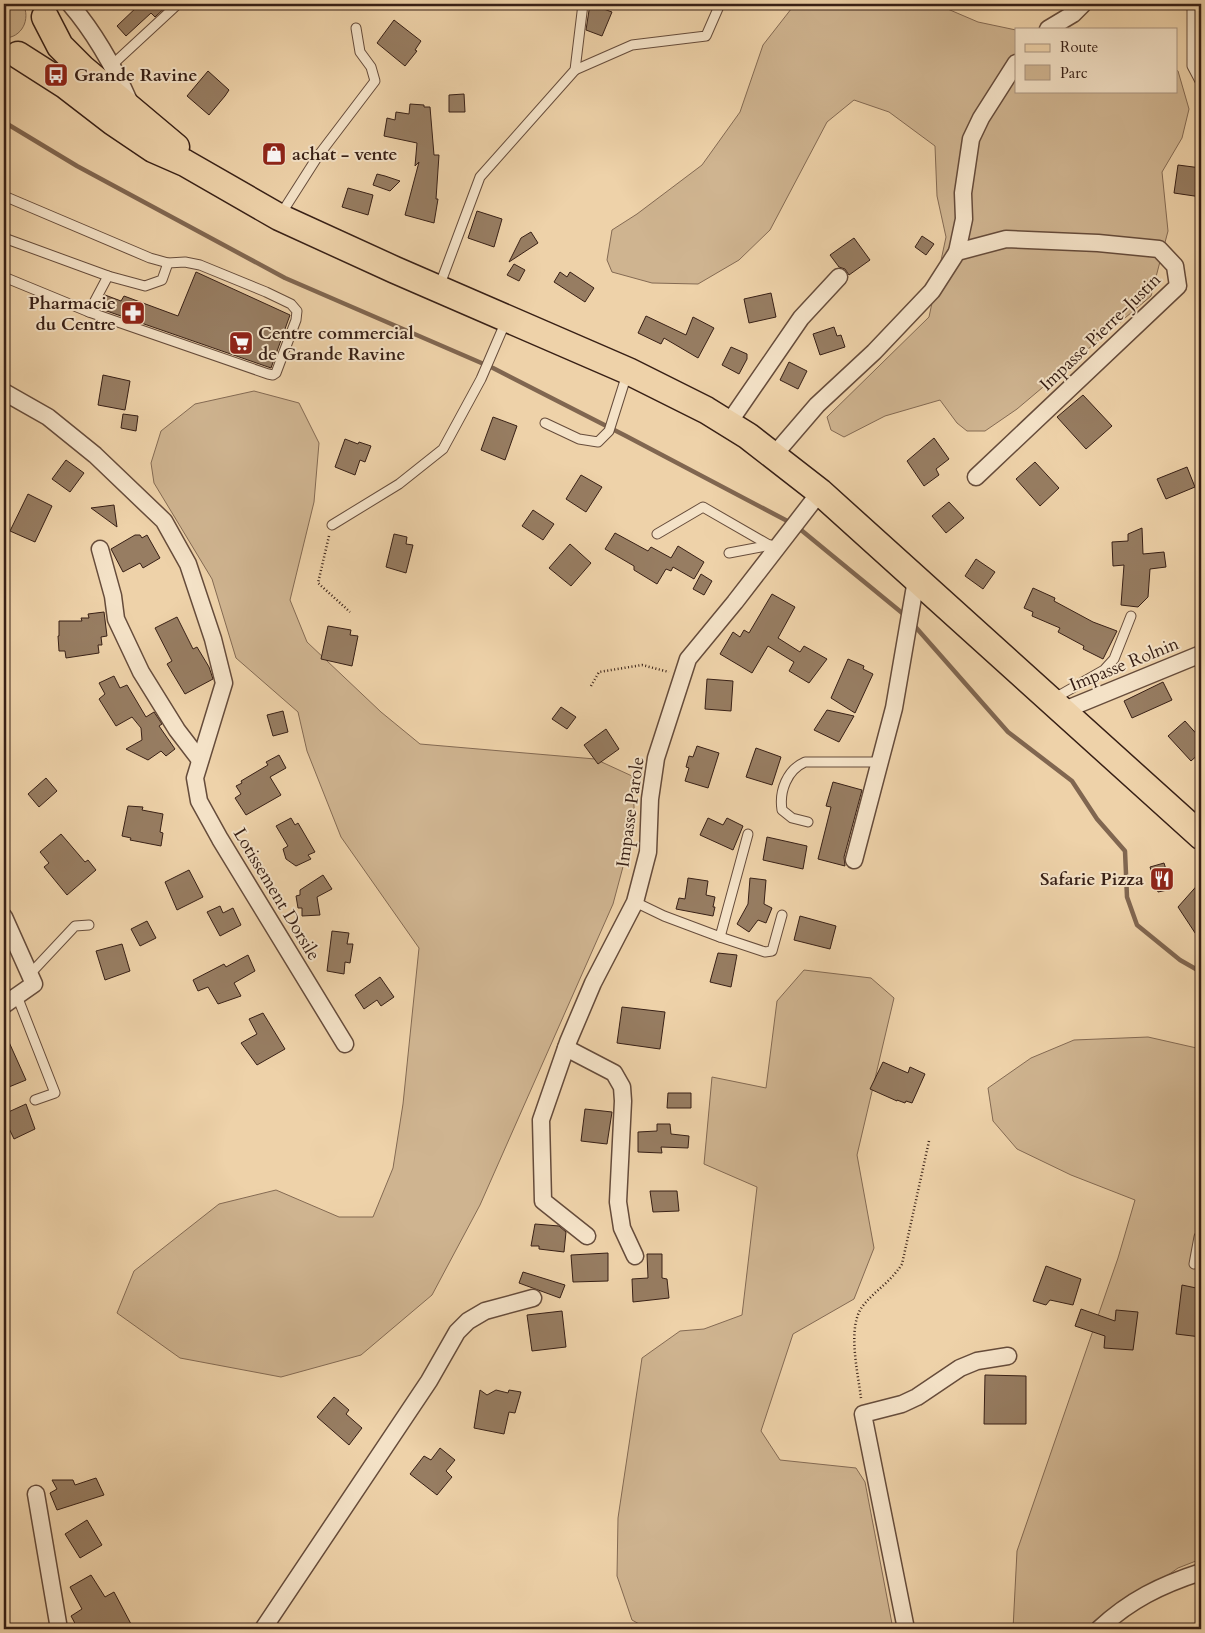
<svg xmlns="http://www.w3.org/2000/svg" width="1205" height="1633" viewBox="0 0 1205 1633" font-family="Cardo,serif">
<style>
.green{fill:#cfb490;stroke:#846a53}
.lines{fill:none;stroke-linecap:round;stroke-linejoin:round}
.stream{stroke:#806650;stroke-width:4.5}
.building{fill:#977d62;stroke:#382016}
.service-casing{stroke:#664c3b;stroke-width:11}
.minor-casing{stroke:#664c3b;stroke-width:19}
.primary-casing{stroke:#382016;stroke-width:29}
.path{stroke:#382016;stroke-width:2.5;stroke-dasharray:1 2.5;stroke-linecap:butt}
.service{stroke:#f4e2c7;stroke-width:9}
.minor{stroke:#f4e2c7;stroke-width:16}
.primary{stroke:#eed2a9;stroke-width:26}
.labels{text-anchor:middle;stroke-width:4;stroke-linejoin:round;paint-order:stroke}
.poi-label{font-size:18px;font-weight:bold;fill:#382016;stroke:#f4e2c7;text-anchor:start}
.street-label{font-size:18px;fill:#382016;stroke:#f4e2c7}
</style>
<rect width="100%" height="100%" fill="#eed2a9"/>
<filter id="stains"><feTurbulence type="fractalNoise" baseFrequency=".004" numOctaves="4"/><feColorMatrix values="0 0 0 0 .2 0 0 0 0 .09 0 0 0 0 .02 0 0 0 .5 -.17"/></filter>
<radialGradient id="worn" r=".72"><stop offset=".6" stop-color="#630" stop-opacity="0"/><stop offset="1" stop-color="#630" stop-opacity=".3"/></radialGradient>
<!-- green -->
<g class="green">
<path d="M4,4H23C31,19 22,38 4,38Z"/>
<polygon points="795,4 936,4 978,22 1016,30 1016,91 1176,91 1176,70 1178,71 1189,109 1182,138 1162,172 1168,231 1151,296 1017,409 985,431 967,431 957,423 940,400 885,416 844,437 831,430 827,417 929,317 946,237 937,196 935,146 889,112 854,100 827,122 770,230 739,260 698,284 652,283 612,272 607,260 612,230 637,214 702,165 740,112 763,45"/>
<polygon points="254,391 299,403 319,443 314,502 290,600 307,642 381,712 420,744 595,759 632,776 635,822 613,904 480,1205 432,1295 361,1355 281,1377 180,1358 117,1313 134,1271 219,1204 276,1190 339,1217 373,1217 393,1168 403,1104 419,948 341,837 307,751 298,712 236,658 212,579 154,483 151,463 161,431 195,404"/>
<polygon points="804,970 871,978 894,998 857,1155 874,1248 854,1299 793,1334 761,1431 780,1460 856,1468 865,1482 893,1629 648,1629 632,1620 617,1576 618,1518 642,1358 680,1331 704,1329 742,1315 757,1187 704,1164 712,1077 766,1088 777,1001"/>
<polygon points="1148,1037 1201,1049 1201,1559 1178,1568 1092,1629 1013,1629 1017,1551 1118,1258 1135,1200 1071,1175 1017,1149 993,1121 988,1088 1031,1058 1074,1040"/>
</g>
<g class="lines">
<!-- stream -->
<g class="stream">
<polyline points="4,122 77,166 285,278 493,368 626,436 795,525 907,617"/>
<polyline points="912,623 1008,732 1072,781 1097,819 1125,851 1127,897 1137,925 1180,960 1201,972"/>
</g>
</g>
<!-- building -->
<g class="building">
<polygon points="140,4 169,4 155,17 151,13 126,36 117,26"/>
<polygon points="590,4 612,12 602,36 586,30"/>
<polygon points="394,20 421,41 415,50 417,51 405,66 377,43"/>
<polygon points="208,71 229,90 225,96 209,115 187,96"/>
<polygon points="464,94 465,112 449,112 449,95"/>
<polygon points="410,104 424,105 424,107 430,107 434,155 439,155 436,199 438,199 434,223 405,215 419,162 415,166 417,143 384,136 387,118 395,120 396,112 409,114"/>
<polygon points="1178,165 1201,168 1201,197 1174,193"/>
<polygon points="377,174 385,176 400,181 390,191 373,185"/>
<polygon points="348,188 373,195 368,215 342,207"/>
<polygon points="477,211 502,219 494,247 468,238"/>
<polygon points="531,232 538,243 509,262 521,238"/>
<polygon points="922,236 934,244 926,255 915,247"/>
<polygon points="854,238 870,260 849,275 845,269 839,267 830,255"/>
<polygon points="514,264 525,270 519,281 507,275"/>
<polygon points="196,272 290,315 271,368 98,308 105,295 121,301 124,296 178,316"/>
<polygon points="560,272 567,277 570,272 594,288 585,302 554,282"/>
<polygon points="771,293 776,317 749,323 744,299"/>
<polygon points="646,316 686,335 693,317 714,328 698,358 664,338 661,344 638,333"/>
<polygon points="834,327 837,336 841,335 845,347 820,355 813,334"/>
<polygon points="731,347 747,354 747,359 739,374 722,365"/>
<polygon points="789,362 807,371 798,389 780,380"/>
<polygon points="103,375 130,381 125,410 98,405"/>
<polygon points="1083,395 1112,426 1086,449 1057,417"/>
<polygon points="123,414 138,416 136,431 121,428"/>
<polygon points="493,417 517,426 505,460 481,450"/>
<polygon points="934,438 949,459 936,469 939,475 924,486 907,461"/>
<polygon points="345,439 358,444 359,442 371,446 365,462 360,460 355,475 335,467"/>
<polygon points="66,460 84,473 70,492 52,479"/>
<polygon points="1035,462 1059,488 1040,506 1016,479"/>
<polygon points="1187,467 1195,487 1166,499 1157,479"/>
<polygon points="581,475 602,487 586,512 566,499"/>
<polygon points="28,494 52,506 35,542 10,531"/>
<polygon points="949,502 964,518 946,533 932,516"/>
<polygon points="114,505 117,527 91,508"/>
<polygon points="533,510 554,524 543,540 522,526"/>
<polygon points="1142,528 1143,554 1164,552 1166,567 1150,569 1148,597 1138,607 1121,605 1124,565 1113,566 1112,542 1128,541 1128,534"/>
<polygon points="615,533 648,551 651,547 671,558 678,546 704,562 694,579 673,567 671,571 666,569 657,584 634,570 634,566 605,549"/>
<polygon points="394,534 407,537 406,544 413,545 406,573 386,567"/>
<polygon points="135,535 140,535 142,538 147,535 160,558 143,568 140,563 123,572 111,549"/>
<polygon points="570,544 591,563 571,586 549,568"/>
<polygon points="976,559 995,572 983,589 965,576"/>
<polygon points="701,574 712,581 704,595 693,589"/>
<polygon points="1033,588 1055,598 1054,601 1093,622 1117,631 1103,659 1083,649 1084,646 1058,632 1060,628 1032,616 1033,612 1024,608"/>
<polygon points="772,594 795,607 778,638 800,652 804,646 827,659 809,683 789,671 794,662 768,646 752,673 720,654 733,632 740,637 744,630 749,633"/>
<polygon points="104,612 107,636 101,637 102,645 98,645 99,653 66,658 65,651 59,651 58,636 59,636 59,621 82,621 81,618 89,618 88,614"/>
<polygon points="177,617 193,649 197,647 209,667 213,679 185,694 167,664 172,661 155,628"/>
<polygon points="328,626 351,630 350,635 358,636 352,666 321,659"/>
<polygon points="848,659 864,666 863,669 873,674 855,713 831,698"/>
<polygon points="114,676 120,688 127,685 146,717 154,712 162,724 159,726 175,749 166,756 161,751 148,760 126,749 142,740 141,728 132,717 116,726 99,699 105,694 99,683"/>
<polygon points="707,679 733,681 731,711 705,709"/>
<polygon points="1163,682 1172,700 1132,718 1124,701"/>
<polygon points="561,707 576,717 567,729 552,719"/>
<polygon points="827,710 854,716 839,742 814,730"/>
<polygon points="283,711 288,732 273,736 267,715"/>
<polygon points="1185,721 1201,739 1201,752 1191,761 1168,736"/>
<polygon points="606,729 619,749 598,764 584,745"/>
<polygon points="697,746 719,753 708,788 685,781 689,768 686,767 689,756 693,757"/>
<polygon points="756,748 781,757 772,785 746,777"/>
<polygon points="279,755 286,768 270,777 281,795 246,815 235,798 241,794 236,786 242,783 241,781 268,765 266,762"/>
<polygon points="46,778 57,791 39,807 28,794"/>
<polygon points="833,782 862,790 844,857 845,866 818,859 831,807 826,806"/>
<polygon points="128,806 143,807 142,810 163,814 160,832 163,833 161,846 130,840 131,838 122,836"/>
<polygon points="291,818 295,825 298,823 315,852 308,855 311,859 296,866 286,859 283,849 288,846 276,826"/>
<polygon points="708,818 723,825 727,818 743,826 733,850 700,835"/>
<polygon points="61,834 85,862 88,860 96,870 67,895 44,867 49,863 40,852"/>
<polygon points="767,837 807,846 803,869 763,860"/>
<polygon points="1164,863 1172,889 1158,892 1150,867"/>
<polygon points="189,870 203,897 177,910 165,882"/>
<polygon points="323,875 332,889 317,897 320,915 302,916 302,908 298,908 296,896 300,895 300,890"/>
<polygon points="688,878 708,881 706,895 715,897 713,907 715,907 713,916 676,909 679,898 685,899"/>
<polygon points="750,878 766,880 764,904 772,908 766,923 758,920 749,932 737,924 748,904"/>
<polygon points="1201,881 1201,942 1178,907"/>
<polygon points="220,906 223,913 233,908 241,925 220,936 207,912"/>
<polygon points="800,916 836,926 830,949 794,940"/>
<polygon points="147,921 156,938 140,946 131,929"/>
<polygon points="332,931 349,933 347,944 353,944 350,963 345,962 344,974 327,971"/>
<polygon points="122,944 130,971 105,980 96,951"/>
<polygon points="718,953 737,955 731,987 710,982"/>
<polygon points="248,955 255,971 234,983 241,996 218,1004 208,987 198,991 193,980 224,964 226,967"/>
<polygon points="380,977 394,997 381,1006 377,1000 364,1009 355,995"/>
<polygon points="622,1007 665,1012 660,1049 617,1043"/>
<polygon points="263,1013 285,1049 257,1065 241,1043 257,1034 249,1019"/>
<polygon points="4,1031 26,1080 4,1089"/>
<polygon points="883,1062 908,1073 910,1067 925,1074 912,1103 906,1101 905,1103 897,1100 897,1101 870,1089"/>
<polygon points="668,1093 691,1093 691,1108 667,1108"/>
<polygon points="26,1104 35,1129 14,1139 4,1118 4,1114"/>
<polygon points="585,1109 612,1112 607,1144 581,1141"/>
<polygon points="657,1124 670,1124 671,1134 689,1136 688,1148 661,1147 662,1153 638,1152 638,1132 657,1131"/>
<polygon points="650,1191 677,1191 679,1211 653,1212"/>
<polygon points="535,1224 559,1226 566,1232 564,1252 539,1249 539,1246 531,1246"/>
<polygon points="608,1253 608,1281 573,1282 571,1255"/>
<polygon points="647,1254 662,1254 662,1278 667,1279 669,1298 633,1302 632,1279 648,1278"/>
<polygon points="1046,1266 1081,1279 1073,1305 1050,1300 1046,1305 1033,1301"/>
<polygon points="523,1272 565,1285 560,1298 519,1283"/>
<polygon points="1182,1285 1201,1289 1201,1337 1176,1334"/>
<polygon points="1081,1309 1115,1321 1116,1310 1138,1312 1133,1350 1104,1348 1105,1336 1075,1326"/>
<polygon points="562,1311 566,1347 532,1351 527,1315"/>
<polygon points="985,1375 1026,1376 1026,1424 984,1424"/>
<polygon points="480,1390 487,1395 496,1390 508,1393 509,1390 521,1392 515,1413 509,1412 504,1434 474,1428"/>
<polygon points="334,1397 349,1410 346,1414 362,1428 349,1445 317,1417"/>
<polygon points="440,1448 455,1460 446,1471 452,1477 437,1495 410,1474 424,1456 431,1460"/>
<polygon points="96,1478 104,1495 57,1510 50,1493 57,1489 52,1480 73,1480 75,1485"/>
<polygon points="87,1520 102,1545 80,1558 65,1534"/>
<polygon points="91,1575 105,1597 114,1592 131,1624 123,1629 78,1629 71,1616 82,1609 70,1587"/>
</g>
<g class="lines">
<defs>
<g id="service">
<polyline points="1192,4 1192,66 1201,83"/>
<polyline points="112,65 178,4"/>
<polyline points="575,70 632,45 706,36 720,4"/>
<polyline points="4,196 150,258 168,263 162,280 145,286 108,276 89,312 4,277"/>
<polyline points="281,214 318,156 375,81 371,67 360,52 356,28"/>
<polyline points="4,238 108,276"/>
<polyline points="439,287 480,177 575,70 583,4"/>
<polyline points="89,312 268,374 273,375 276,373 296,320 297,311 291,304 266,292 200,265 185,262 168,263"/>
<polyline points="545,423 579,439 598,442 609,431 627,374"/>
<polyline points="332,525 399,484 443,449 481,379 506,321"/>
<polyline points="657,534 703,507 769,545"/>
<polyline points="729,553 771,545"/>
<polyline points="1053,699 1104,670 1114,659 1131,616"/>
<path d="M808,822L792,818L782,810C779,791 787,770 805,762H880"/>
<polyline points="635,902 664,916 720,937 748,834"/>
<polyline points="720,937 765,952 772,951 782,915"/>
<polyline points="30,974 75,926 89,925"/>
<polyline points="17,996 55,1093 35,1100"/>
<polyline points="1194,1264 1199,1237 1201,1237"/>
</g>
<g id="minor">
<path d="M70,4C95,33 114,67 130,103"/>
<polyline points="1048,29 1073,14 1083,4"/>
<polyline points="957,252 964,219 963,193 971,139 981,118 1016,63"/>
<polyline points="4,392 48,417 95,455 164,521 188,564 213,639 224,683 195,778 199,801 220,839 345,1044"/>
<polyline points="728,424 801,318 839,277"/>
<polyline points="774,455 817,405 874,352 932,291 957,252 1006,239 1098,243 1159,249 1175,266 1178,286 976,477"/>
<polyline points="100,549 113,596 116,619 141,672 177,730 200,760"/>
<polyline points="1062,711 1201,654"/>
<polyline points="854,860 894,708 916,580"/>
<polyline points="4,917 34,984 4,1005"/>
<polyline points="566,1048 614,1073 622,1087 623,1101 618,1202 622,1228 635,1256"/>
<polyline points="587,1236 543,1201 541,1120 568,1042 593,983 635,902 648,852 650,799 656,758 688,659 735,602 820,492"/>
<polyline points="36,1494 59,1629"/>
<polyline points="263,1629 429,1381 457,1332 468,1321 485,1311 533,1298"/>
<polyline points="906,1629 863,1414 902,1404 917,1397 960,1368 977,1361 1008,1356"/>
<path d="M1099,1629C1130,1600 1161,1585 1201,1572"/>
</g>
<g id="primary">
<polyline points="45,17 60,46 82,68 176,147"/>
<polyline points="18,55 65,85 113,122 153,149 185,163 279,217 395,270 628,371 706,410 748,436 820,492 1201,836"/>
</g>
</defs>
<!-- service casing -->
<use href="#service" class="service-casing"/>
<!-- minor casing -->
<use href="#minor" class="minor-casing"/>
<!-- primary casing -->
<use href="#primary" class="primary-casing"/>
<!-- path -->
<g class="path">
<polyline points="329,536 318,583 350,612"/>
<polyline points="591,686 599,672 642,665 669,672"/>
<path d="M861,1398C858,1373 847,1328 862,1307C874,1291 890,1283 902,1264L929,1141"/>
</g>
<!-- service -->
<use href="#service" class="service"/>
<!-- minor -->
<use href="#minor" class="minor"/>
<!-- primary -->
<use href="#primary" class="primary"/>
</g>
<!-- icons -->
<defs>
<symbol id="bus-square" viewBox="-11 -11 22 22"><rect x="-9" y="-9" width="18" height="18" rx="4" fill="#8f2418" stroke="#f4e2c7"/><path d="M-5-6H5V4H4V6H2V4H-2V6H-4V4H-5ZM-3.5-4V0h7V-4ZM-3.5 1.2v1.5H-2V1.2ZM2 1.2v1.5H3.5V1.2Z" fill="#fff"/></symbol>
<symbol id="shop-square" viewBox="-11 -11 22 22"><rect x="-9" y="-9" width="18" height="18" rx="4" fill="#8f2418" stroke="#f4e2c7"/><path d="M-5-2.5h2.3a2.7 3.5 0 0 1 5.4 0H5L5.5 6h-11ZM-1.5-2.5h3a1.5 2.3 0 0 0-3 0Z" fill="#fff"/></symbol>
<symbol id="pharmacy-square" viewBox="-11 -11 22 22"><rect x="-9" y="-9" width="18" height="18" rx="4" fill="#8f2418" stroke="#f4e2c7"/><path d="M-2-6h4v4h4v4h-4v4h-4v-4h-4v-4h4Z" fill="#fff"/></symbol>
<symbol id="supermarket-square" viewBox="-11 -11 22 22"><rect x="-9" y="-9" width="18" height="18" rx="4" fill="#8f2418" stroke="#f4e2c7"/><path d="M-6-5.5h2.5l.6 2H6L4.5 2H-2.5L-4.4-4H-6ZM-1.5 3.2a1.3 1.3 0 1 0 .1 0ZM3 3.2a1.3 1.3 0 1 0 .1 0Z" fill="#fff"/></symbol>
<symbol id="restaurant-square" viewBox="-11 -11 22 22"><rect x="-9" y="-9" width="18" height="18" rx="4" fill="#8f2418" stroke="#f4e2c7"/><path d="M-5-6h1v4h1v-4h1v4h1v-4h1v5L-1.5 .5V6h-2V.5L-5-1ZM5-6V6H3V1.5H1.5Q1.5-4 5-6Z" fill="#fff"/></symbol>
</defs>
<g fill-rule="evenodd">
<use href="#bus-square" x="42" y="61" width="28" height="28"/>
<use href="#shop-square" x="260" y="140" width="28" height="28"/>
<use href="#pharmacy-square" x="119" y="299" width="28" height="28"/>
<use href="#supermarket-square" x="227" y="329" width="28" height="28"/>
<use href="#restaurant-square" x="1148" y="865" width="28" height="28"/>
</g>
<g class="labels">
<!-- poi labels -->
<g class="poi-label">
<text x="74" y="81">Grande Ravine</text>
<text x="292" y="160">achat - vente</text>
<text x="116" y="309" text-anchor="end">Pharmacie<tspan x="116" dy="21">du Centre</tspan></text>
<text x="258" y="339">Centre commercial<tspan x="258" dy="21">de Grande Ravine</tspan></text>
<text x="1144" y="885" text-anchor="end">Safarie Pizza</text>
</g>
<!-- street labels -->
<g class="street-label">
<text transform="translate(1100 332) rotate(-44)" y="6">Impasse Pierre-Justin</text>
<text transform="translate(1124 664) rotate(-22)" y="6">Impasse Rolnin</text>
<text transform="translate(630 812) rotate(-82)" y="6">Impasse Parole</text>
<text transform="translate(277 894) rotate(59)" y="6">Lotissement Dorsile</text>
</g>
</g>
<!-- margin -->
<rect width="1205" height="1633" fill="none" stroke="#eed2a9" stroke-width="20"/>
<rect x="5" y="5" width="1195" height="1623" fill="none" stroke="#382016" stroke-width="2.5"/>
<rect x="10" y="10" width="1185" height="1613" fill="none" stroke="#382016"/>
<!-- legend -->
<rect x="1015" y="28" width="162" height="65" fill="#f4e2c7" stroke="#a99480"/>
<rect x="1025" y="44" width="25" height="8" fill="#eed2a9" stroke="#a99480"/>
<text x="1060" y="52" font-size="15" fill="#382016">Route</text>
<rect x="1025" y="65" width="25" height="15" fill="#cfb490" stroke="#a99480"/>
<text x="1060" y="78" font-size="15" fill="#382016">Parc</text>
<rect width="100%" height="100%" filter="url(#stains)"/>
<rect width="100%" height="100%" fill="url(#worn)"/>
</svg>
